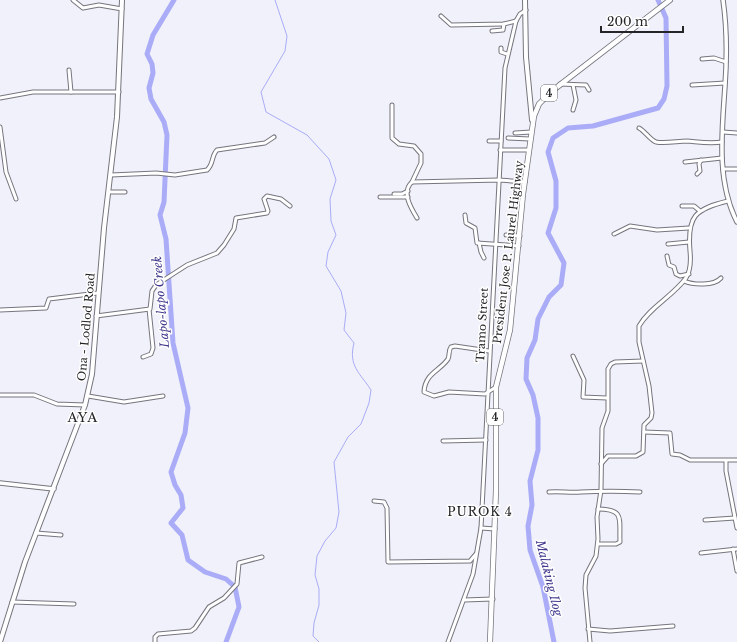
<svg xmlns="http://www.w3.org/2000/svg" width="737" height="642" viewBox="0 0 737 642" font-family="'Libre Baskerville',serif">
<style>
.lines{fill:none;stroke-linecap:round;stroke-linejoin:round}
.stream{stroke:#aaacf7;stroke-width:1}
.river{stroke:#aaacf7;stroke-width:5}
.minor-casing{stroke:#75757d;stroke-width:5}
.tertiary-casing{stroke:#75757d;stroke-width:5.5}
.secondary-casing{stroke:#75757d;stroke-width:6}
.trunk-casing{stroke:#75757d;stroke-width:6}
.minor{stroke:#fff;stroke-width:3}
.tertiary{stroke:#fff;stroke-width:3.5}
.secondary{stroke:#fff;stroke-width:4}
.trunk{stroke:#fff;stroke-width:4.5}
.labels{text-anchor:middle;stroke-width:3;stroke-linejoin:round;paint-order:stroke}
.shield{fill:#fff;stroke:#666668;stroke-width:1}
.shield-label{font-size:10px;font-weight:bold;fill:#252528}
.street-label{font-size:11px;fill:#252528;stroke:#fff}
.water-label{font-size:12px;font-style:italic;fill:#40398e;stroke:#fff}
.neighbourhood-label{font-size:12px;letter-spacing:1px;fill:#252528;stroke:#fff}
.quarter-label{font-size:13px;letter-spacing:1px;fill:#252528;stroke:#fff}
</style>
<rect width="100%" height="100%" fill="#f0f1fa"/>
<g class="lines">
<!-- stream -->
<path class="stream" d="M275,0L287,36L285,51L261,92L266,112L307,135L329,159L336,180L330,199L331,221L336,235L328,252L326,266L341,291L346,313L344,330L354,343C348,366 360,373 371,390L369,403L361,424L348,437L334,462L339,512L336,528L325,541L317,556L315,575L319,589V605L314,623L313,636L319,642"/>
<!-- river -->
<g class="river">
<polyline points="174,0 153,35 147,54 152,64 153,73 149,88 151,99 164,122 167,135 164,202 160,215 166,239 173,343 188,408 185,433 171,472 175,485 181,495 183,508 171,523 182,535 188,560 205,572 226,579 235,587 239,607 226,642"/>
<polyline points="554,642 543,587 530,550 528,526 532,505 530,481 538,450 538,418 533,395 526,379 527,358 535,340 538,319 549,297 561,285 564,263 548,233 556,208 556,181 548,152 553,138 568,128 593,126 658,108 664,99 667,86 666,18 658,0"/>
</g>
<defs>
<g id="minor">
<polyline points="73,0 83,8 99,5 122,9"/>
<polyline points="441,16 451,25 504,24 516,21"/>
<polyline points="492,31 503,30 504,24"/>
<polyline points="501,48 501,52 507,54"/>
<polyline points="702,59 714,58 726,62"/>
<polyline points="69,70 71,92"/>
<polyline points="560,84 586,85 589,90"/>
<polyline points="692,85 725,83"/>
<polyline points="0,98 33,92 119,92"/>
<polyline points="392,105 392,138 399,144 414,146 421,154 421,163 412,182"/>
<polyline points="573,110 576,100 573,85"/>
<polyline points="0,127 6,172 16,199"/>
<path d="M639,128C645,131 650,140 656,142C665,144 678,141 687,141C699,142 710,144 722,142"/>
<polyline points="723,132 737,133"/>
<polyline points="515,133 531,132"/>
<polyline points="508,138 530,139"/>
<polyline points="489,141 501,141"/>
<polyline points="500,150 529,150"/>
<polyline points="685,162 722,158"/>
<polyline points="723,169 737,169"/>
<polyline points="697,174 700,171 699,164 701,160"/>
<path d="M111,175L156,173L175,175L207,170C214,164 211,156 217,150L265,143L274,137"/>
<polyline points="109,192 125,192"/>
<polyline points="394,194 402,194 408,191"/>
<polyline points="380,197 408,197"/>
<polyline points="682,206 694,206 700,211"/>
<polyline points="465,215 466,223 475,228 477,243 519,246"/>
<path d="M417,218C411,208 401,192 412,182L499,180L525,182"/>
<polyline points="614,234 630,226 657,230 689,228"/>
<polyline points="506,235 520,236"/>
<polyline points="479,243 481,252 484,258"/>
<polyline points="668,244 689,242"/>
<polyline points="667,256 669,265 674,267 676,274 680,276 689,274"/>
<path d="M684,281C693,285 714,286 721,278"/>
<polyline points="0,310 46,308 49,299 98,293"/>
<polyline points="96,316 150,309 152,291 156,285 187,265 217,253 224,245 234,229 236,218 267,213 268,211 264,199 267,196 281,199 290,206"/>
<path d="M489,351L455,346L451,347C448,351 450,355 448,359C440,371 425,373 424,392L434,396L449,392L485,394L496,387"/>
<polyline points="573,356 584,380 583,397 607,398"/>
<polyline points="143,357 151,354 153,348 149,309"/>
<polyline points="0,395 34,395 57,404 85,405"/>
<polyline points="88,396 124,402 163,396"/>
<polyline points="644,432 670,433 672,454 680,455 690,460 737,460"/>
<polyline points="443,441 486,440"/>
<polyline points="726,461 726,471 737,528"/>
<path d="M601,464L608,456H636L643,452L644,425L651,418L652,413L649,386L639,342V326C650,307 673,296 686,278C691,270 691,261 690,251C687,216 695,209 728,201"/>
<path d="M549,492C560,491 570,493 581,492C601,491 620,491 640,492"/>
<polyline points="374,501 384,502 387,508 388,562 470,561 476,554"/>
<polyline points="705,520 735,518"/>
<polyline points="481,528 495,529"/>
<polyline points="36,533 61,535"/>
<path d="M598,544H616L620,542C619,519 625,509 598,509"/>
<polyline points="733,549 737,571"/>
<polyline points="701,553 737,549"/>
<polyline points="464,600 493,599"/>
<polyline points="12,602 74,604"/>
<polyline points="588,629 610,631 673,626"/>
<polyline points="155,642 155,637 158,634 191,631 195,628 209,607 224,598 237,584 239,563 262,557"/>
<polyline points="448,642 473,574 481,528 505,68 516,21 520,14 526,10"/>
<polyline points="590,642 585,588 586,575 596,556 598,539 597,517 601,490 602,428 608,411 608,369 611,364 615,362 643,361"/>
</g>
<g id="tertiary">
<path d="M723,0C727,28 727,58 725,86C722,131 716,181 737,222"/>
<polyline points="0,483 54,489"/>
</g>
<g id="secondary">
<polyline points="525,0 526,57 532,120"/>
<polyline points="0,642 25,562 85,405 92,374 104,228 117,117 122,0"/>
</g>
<polyline id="trunk" points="490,642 496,490 496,387 510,330 523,194 534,116 539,104 552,91 670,0"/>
</defs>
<!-- minor casing -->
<use href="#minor" class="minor-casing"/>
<!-- tertiary casing -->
<use href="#tertiary" class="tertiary-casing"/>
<!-- secondary casing -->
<use href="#secondary" class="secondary-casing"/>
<!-- trunk casing -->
<use href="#trunk" class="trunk-casing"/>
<!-- minor -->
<use href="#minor" class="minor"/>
<!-- tertiary -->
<use href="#tertiary" class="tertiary"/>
<!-- secondary -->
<use href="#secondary" class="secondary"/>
<!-- trunk -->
<use href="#trunk" class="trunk"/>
</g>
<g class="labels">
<!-- shield labels -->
<g class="shield">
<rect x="541" y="85" width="16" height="16" rx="3"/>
<rect x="487" y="409" width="16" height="16" rx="3"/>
</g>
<g class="shield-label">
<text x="549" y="97">4</text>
<text x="495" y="421">4</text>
</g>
<!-- street labels -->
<g class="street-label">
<text transform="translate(508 252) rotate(-83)" y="4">President Jose P. Laurel Highway</text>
<text transform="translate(482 325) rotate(-87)" y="4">Tramo Street</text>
<text transform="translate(86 327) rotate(-85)" y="4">Ona - Lodlod Road</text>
</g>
<!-- water labels -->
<g class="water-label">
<text transform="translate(161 302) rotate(-95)" y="4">Lapo-lapo Creek</text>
<text transform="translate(549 578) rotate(76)" y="4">Malaking Ilog</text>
</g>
<!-- neighbourhood labels -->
<g class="neighbourhood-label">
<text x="480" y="516">PUROK 4</text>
</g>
<!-- quarter labels -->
<g class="quarter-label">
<text x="83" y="422">AYA</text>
</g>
</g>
<!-- scale -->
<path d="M601 26v6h82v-6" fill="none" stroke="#252528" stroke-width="2"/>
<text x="607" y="26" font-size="12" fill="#252528" stroke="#ffffff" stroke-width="3" paint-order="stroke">200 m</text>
</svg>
